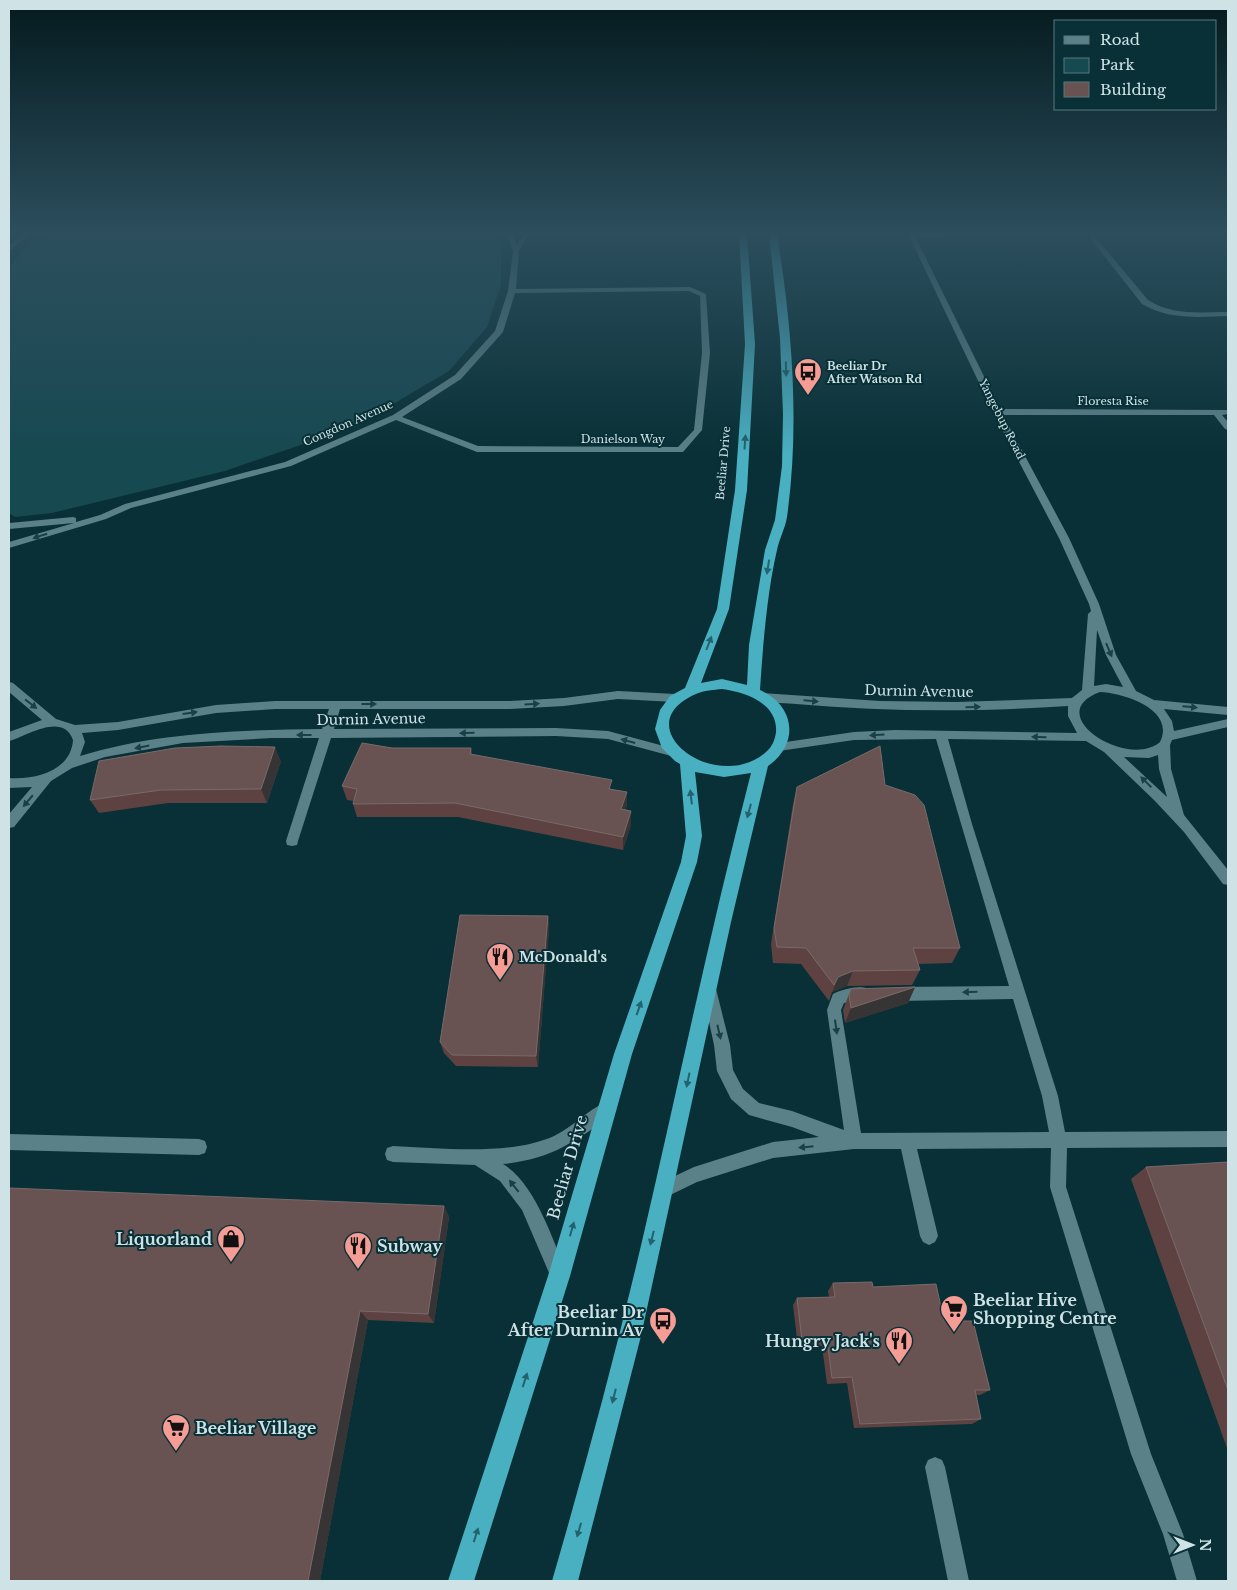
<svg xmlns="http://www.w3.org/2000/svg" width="1237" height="1590" viewBox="0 0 1237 1590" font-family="'Libre Baskerville',serif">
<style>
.green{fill:#174951}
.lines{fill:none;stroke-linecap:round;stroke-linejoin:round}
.minor{fill:#5b8188;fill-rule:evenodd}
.highway{fill:#49b0c2;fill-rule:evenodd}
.wall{fill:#5d4241}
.shaded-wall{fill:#363435}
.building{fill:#695352;stroke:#796a6a}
.oneway{fill:#22636e}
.oneway2{fill:#194046}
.labels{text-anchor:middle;stroke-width:4;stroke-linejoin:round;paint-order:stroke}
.far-poi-label{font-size:11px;font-weight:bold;fill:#cfe3e7;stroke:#083036;text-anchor:start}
.far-street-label{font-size:11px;fill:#cfe3e7;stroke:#083036}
.street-label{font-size:14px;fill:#cfe3e7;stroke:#083036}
.poi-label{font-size:14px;font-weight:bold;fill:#cfe3e7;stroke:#083036;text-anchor:start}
.near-street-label{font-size:16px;fill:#cfe3e7;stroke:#083036}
.near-poi-label{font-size:16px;font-weight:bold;fill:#cfe3e7;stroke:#083036;text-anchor:end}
</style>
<rect width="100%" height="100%" fill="#083036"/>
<!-- green -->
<polygon class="green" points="53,234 496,234 501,245 501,285 487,327 449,371 356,426 225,471 52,513 15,517 9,513 9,268 23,250"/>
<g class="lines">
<!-- minor -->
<g class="minor">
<polygon points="23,234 30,234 9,251 9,246"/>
<path d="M507,234H513L517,244L523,234H529L519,251L516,289L690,287L706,294L710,353L702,430L683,452H477L396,420L291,466L131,508L106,519L9,548V542L74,523L9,529V523L73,517L76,518V522L100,515L125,504L285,462L393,415L455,375L495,331L508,291L513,251ZM689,291L700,296L702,353L694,430L678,447L478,446L402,417L461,379L503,332L515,293Z"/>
<path d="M908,234H953L950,236L916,238L1000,409L1228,410V414L1222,415L1228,422V430L1225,429L1214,415H1003L1069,538L1099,604L1116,655L1136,691L1154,700L1228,707V715L1164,709L1172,721L1174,731L1228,719V727L1172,740L1170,745L1171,769L1184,815L1228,870V885L1223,884L1184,832L1154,800L1104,752L1086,741L948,739L972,824L1058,1096L1065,1132L1228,1131V1147L1067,1148L1066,1187L1151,1454L1183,1534L1197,1581H1177L1163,1534L1131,1454L1050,1187L1051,1148L917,1149L938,1236L935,1242L929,1245L923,1242L920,1236L901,1149H854L773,1158L697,1182L664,1198L658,1196L656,1190L658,1184L694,1167L773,1142L819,1137L792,1127L749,1115L731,1099L717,1071L714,1045L702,989L704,984L709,982L714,984L716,989L730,1045L733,1070L743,1089L759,1103L792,1111L844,1130L827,1010L833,994C844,989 858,985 870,989L872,994L870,999L844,1003L841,1010L861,1133L1049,1132L1042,1096L1013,999L897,1001L892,999L890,994L892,989L897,987L1009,986L936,739L854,740L779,751L773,747L779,743L854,732L895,730L1077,733L1068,716V706C978,712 887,712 796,704C787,703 761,704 756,697L762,693L880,701L957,702L1072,698L1082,690L1088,614L1091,611L1089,604L1059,538L993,412ZM1097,630L1106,655L1123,687L1106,684L1094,686ZM1100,692C1123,693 1176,709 1160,742C1127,770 1040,714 1100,692ZM1158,755L1159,769L1167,797L1124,757L1149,758Z"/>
<path d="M1087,234H1093L1148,300C1173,316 1200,312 1228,312V316C1198,317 1169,320 1142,304Z"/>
<path d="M9,682L13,683L56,719L75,725L118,722L216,705L275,701H510L564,698L618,691L675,694L681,698L675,702L618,699L564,706L510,709H340L334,729L556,728L608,731L675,749L681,753L675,757L608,739L556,736L331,738L298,841L297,845L292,846L287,845L286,841L319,738H272L183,743L105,757L72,768L51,781L14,827L9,828V814L32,787L9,788V778C35,780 71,771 73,740C63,711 25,737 9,741V732L42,720L9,692ZM275,709H329L322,729C241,730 158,732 80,756L85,742L82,733L118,730L216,713Z"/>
<path d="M606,1102L612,1105L614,1110L612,1115C573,1143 551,1159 503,1164C536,1184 553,1241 568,1276L565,1282L559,1285L553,1282L522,1210L500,1181L475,1165L393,1162L387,1160L385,1154L387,1148L393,1146C440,1148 511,1156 554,1136C573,1127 587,1110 606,1102Z"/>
<polygon points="9,1134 199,1139 205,1141 207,1147 205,1153 199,1155 9,1150"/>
<polygon points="935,1457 942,1460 945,1467 969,1581 948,1581 925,1467 928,1460"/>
</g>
<!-- highway -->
<path class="highway" d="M739,234H747L755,344L747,490L729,609L701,683L722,679L747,685L749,645L765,550L775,520L782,466L783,414L780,338L769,234H777C792,326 800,424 787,517C785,529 779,539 777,550C767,593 763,645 760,690C795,705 800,744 768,766L731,922L641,1336L578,1581H552C585,1467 616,1353 643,1237C679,1082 711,927 751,773L724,777L695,772L702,836L697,862L632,1054L570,1276L474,1581H448L548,1276L614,1054L681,862L686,836L680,764L675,761L662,748L655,729L660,710L670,696L685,688L717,609L735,490L745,344ZM722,689C745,692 778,703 776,732C775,740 772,747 766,752C716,796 623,726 696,694C704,690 714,690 722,689Z"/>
</g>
<!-- wall -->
<g class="wall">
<polygon points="392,748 471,748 472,754 612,789 627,805 625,810 631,825 623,850 458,817 357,817 353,804 354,801 347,800 342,786"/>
<polygon points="281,761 267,803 168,803 99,813 90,800"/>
<polygon points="885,785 960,948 952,963 918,964 920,970 912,985 847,986 832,992 829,1001 801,964 773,963 771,944 793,804 797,787"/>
<polygon points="548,916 549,929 538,1067 456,1066 444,1053 440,1042"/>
<polygon points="915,987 908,1003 845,1023 843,1010 851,989"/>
<polygon points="1228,1162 1228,1451 1131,1179 1146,1167"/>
<polygon points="444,1206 449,1217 434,1323 368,1320 320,1581 9,1581"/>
<polygon points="833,1283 873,1287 944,1321 990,1390 980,1395 976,1395 981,1419 972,1424 854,1428 847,1383 827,1384 822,1346 798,1347 793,1305 797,1298 829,1297 828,1291"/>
</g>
<!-- shaded-wall -->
<g class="shaded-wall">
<polygon points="275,747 281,761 267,803 261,789"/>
<polygon points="627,792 627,805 621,823 621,809"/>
<polygon points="631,811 631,825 623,850 623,837"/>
<polygon points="548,916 549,929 538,1067 536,1056"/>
<polygon points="853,971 847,986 832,992 829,1001 838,977"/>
<polygon points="915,987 908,1003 845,1023 851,1008"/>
<polygon points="444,1206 449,1217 434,1323 428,1314"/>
<polygon points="360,1311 368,1320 320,1581 308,1581"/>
</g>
<!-- building -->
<g class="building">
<polygon points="362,743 392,748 471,748 470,754 612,780 609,789 627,792 621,809 631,811 623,837 455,803 353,804 357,789 342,786"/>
<polygon points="221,746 275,747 261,789 161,790 90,800 99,761 175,748"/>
<polygon points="880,746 885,785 915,795 924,805 960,948 913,948 920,970 853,971 838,977 834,985 806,948 777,947 774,928 797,787"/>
<polygon points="460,915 548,916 536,1056 452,1055 440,1042"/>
<polygon points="915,987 851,1008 849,995 851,989"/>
<polygon points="1228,1162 1228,1390 1146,1167"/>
<polygon points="9,1188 444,1206 428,1314 360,1311 308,1581 9,1581"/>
<polygon points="872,1282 873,1287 936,1284 944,1321 973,1321 990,1390 975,1390 981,1419 860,1424 852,1377 832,1378 827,1340 802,1341 797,1298 835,1297 833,1283"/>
</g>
<!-- one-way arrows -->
<defs><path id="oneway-solid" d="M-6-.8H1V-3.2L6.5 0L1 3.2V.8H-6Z" transform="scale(1.25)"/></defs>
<g class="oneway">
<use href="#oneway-solid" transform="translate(786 369) rotate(89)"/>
<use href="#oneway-solid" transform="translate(745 442) rotate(-86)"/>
<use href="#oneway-solid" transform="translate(768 567) rotate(99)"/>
<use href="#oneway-solid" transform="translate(709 643) rotate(-69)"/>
<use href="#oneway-solid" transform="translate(691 797) rotate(-97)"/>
<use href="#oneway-solid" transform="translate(749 811) rotate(105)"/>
<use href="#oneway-solid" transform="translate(639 1008) rotate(-71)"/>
<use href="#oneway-solid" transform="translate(688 1080) rotate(102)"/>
<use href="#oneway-solid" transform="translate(572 1229) rotate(-74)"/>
<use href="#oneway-solid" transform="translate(652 1238) rotate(104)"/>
<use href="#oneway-solid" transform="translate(525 1380) rotate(-72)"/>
<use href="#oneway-solid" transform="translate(614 1396) rotate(104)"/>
<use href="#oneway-solid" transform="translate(579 1530) rotate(106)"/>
<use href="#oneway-solid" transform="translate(476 1535) rotate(-72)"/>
</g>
<g class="oneway2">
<use href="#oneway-solid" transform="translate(40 536) rotate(163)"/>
<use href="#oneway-solid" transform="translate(1109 650) rotate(67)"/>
<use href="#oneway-solid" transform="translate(811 701) rotate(5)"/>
<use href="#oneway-solid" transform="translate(31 704) rotate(38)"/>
<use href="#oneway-solid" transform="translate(369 704)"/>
<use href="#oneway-solid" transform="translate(532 704) rotate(-3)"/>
<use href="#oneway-solid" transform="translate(973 707) rotate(-2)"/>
<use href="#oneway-solid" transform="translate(1190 707) rotate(5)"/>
<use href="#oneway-solid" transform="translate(190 713) rotate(-8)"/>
<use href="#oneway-solid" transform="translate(467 733) rotate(179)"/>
<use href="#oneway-solid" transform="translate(304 735) rotate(-180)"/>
<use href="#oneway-solid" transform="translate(877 735) rotate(177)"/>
<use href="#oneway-solid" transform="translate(1039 737) rotate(-179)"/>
<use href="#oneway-solid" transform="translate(628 741) rotate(-165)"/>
<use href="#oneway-solid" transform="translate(142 747) rotate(169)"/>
<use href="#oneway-solid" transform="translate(1146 782) rotate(-136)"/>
<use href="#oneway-solid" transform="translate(28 801) rotate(130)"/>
<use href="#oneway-solid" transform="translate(970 992) rotate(179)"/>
<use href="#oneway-solid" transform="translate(836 1027) rotate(82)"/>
<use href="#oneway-solid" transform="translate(719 1032) rotate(77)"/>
<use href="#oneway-solid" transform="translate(806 1147) rotate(174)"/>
<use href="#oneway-solid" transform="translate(514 1186) rotate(-128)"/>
</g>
<!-- sky -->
<linearGradient id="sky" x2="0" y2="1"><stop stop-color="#041a1e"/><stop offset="0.51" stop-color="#2c4e5d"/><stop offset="1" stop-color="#2c4e5d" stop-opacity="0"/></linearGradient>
<rect width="1237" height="456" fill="url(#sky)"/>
<!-- icons -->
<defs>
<symbol id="bus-pin" viewBox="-11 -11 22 30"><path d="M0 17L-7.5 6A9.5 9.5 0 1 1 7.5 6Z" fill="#f59c95" stroke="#083036"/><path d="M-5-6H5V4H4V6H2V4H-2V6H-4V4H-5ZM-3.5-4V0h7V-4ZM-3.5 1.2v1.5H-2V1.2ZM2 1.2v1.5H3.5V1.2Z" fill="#111"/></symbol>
<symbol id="restaurant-pin" viewBox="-11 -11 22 30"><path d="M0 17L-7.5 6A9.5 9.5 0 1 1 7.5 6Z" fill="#f59c95" stroke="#083036"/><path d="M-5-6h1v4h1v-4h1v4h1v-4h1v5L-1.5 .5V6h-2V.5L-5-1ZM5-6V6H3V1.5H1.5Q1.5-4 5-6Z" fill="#111"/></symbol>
<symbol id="shop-pin" viewBox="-11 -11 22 30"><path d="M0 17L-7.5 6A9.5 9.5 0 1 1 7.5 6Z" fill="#f59c95" stroke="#083036"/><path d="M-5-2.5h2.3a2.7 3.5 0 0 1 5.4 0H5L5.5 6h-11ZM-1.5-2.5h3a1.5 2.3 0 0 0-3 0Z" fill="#111"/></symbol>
<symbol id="supermarket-pin" viewBox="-11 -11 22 30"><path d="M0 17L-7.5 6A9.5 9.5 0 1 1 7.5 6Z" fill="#f59c95" stroke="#083036"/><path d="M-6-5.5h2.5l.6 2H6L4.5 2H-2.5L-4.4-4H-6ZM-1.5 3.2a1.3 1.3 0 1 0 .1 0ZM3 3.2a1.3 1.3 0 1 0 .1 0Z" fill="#111"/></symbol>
</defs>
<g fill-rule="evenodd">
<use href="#bus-pin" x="792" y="356" width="32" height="43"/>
<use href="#restaurant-pin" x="484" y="941" width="32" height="43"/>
<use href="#shop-pin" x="215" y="1223" width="32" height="43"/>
<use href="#restaurant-pin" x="342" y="1230" width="32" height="43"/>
<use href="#supermarket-pin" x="938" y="1293" width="32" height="43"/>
<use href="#bus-pin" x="647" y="1305" width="32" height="43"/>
<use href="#restaurant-pin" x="883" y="1325" width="32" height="43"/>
<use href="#supermarket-pin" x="160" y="1412" width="32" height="43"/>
</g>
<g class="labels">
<!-- far-poi labels -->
<g class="far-poi-label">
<text x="827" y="370">Beeliar Dr<tspan x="827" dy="13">After Watson Rd</tspan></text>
</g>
<!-- far-street labels -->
<g class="far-street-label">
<text x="1113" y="405">Floresta Rise</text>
<text transform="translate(1002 419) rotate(63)" y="4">Yangebup Road</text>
<text transform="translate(348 423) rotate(-24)" y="4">Congdon Avenue</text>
<text x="623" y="443">Danielson Way</text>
<text transform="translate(723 463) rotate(-85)" y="4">Beeliar Drive</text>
</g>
<!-- street labels -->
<g class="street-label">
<text transform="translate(919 691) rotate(1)" y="5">Durnin Avenue</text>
<text transform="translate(371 719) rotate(-1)" y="5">Durnin Avenue</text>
</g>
<!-- poi labels -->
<g class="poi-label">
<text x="519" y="962">McDonald's</text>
</g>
<!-- near-street labels -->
<g class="near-street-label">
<text transform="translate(567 1167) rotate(-74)" y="6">Beeliar Drive</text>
</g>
<!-- near-poi labels -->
<g class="near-poi-label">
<text x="212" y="1245">Liquorland</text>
<text x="377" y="1252" text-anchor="start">Subway</text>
<text x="973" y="1306" text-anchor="start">Beeliar Hive<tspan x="973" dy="18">Shopping Centre</tspan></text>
<text x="644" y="1318">Beeliar Dr<tspan x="644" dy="18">After Durnin Av</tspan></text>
<text x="880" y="1347">Hungry Jack's</text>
<text x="195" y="1434" text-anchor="start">Beeliar Village</text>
</g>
</g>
<!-- border -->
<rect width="1237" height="1590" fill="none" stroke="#cfe3e7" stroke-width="20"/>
<!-- legend -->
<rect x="1054" y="20" width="162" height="90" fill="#083036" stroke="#58787d"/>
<rect x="1064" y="36" width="25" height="8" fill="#5b8188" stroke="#58787d"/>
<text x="1100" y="45" font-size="15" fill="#cfe3e7">Road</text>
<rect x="1064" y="58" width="25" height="15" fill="#174951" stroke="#58787d"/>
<text x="1100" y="70" font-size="15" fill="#cfe3e7">Park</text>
<rect x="1064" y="82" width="25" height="15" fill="#695352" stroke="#58787d"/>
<text x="1100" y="95" font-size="15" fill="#cfe3e7">Building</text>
<!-- north arrow -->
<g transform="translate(1192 1545) rotate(90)" stroke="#083036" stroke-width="4" paint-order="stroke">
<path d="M0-4L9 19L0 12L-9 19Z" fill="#cfe3e7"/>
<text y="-8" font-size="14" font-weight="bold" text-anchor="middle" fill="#cfe3e7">N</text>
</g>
</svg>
